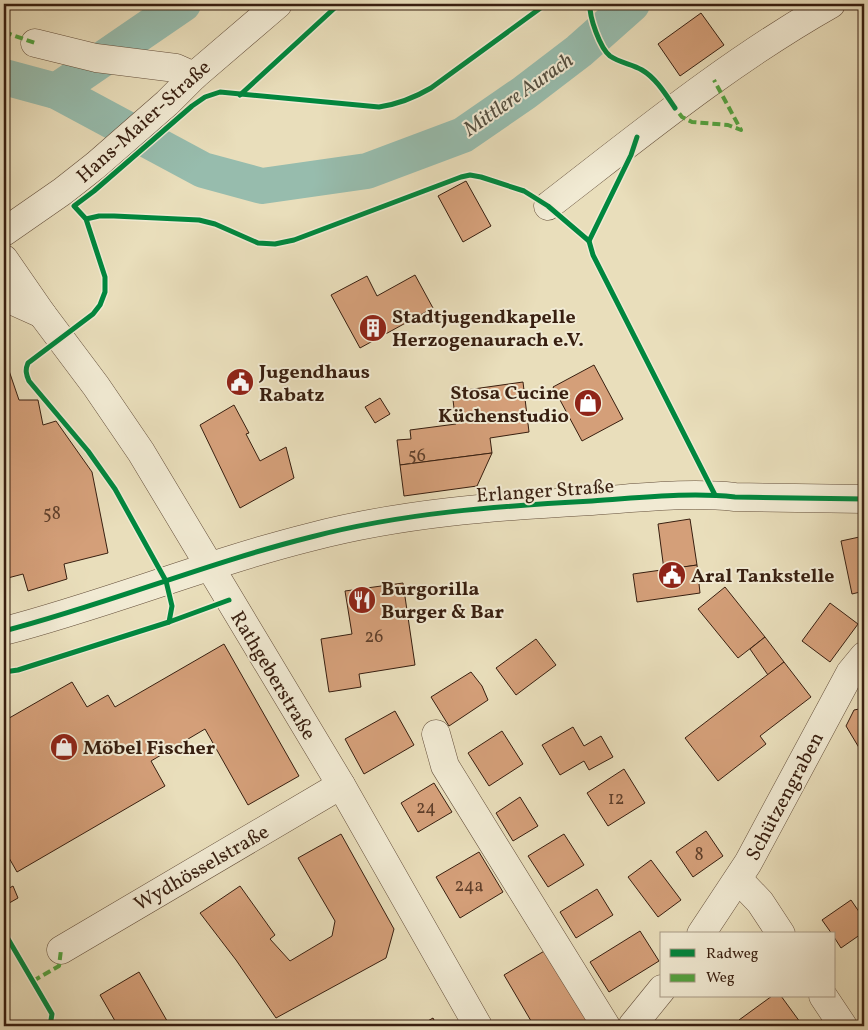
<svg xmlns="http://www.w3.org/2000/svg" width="868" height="1030" viewBox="0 0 868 1030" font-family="Vollkorn,serif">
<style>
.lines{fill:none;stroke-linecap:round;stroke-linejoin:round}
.river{stroke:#97bcad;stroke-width:36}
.building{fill:#d49f79;stroke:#381f10}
.minor-casing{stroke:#644f3b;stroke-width:29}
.minor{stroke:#f1ead3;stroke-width:28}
.quiet{stroke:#53a23f;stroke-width:4;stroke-dasharray:8 4;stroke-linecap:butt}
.cycleway-casing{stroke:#f1ead3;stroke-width:8}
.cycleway{stroke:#00873e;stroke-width:5}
.labels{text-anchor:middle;stroke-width:4;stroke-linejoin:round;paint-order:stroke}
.number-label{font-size:18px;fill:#5f3f2a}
.street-label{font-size:20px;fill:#381f10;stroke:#f1ead3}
.poi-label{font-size:20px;font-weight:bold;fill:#381f10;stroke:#f1ead3;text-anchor:start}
.water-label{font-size:21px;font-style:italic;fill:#544e3f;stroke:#f1ead3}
</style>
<rect width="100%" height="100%" fill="#e9debb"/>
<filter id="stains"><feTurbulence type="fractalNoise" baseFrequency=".004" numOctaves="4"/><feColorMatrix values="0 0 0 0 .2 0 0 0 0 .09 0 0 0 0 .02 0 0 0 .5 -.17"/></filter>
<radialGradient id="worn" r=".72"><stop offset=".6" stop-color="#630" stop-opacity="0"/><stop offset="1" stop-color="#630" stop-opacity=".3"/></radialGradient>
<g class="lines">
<!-- river -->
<g class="river">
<polyline points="4,77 56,91 203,170 262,186 367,171 463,135 524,93 579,51 632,4"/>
<polyline points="56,91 183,4"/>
</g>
</g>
<!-- building -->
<g class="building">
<polygon points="701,13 724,45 680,76 658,44"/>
<polygon points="466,181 491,226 463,242 438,196"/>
<polygon points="415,275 433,308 360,348 331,295 367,276 377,296"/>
<polygon points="4,356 19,400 38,400 43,425 56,421 92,472 108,553 64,564 67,579 28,591 23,574 4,579"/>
<polygon points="594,365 623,419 582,441 553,387"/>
<polygon points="523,382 529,432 490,438 492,453 400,465 397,440 411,439 410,430 456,424 452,392"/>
<polygon points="380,398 390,414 375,423 365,407"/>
<polygon points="234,405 249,433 246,434 260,461 286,447 294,478 240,508 200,425"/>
<polygon points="492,453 477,486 404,496 400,465"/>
<polygon points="690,519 697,565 664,570 658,524"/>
<polygon points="864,536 864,591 852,594 841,541"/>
<polygon points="697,565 700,593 637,602 633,574"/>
<polygon points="403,583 415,665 359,674 361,687 329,692 321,639 352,634 345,591"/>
<polygon points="725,587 765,637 738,658 698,609"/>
<polygon points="830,603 858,624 830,662 802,641"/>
<polygon points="765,637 784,662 768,675 750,649"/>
<polygon points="536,639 556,665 516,695 496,668"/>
<polygon points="224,644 299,776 248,805 205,729 151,761 165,786 17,872 4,849 4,721 72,682 87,707 108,695 115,707"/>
<polygon points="784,662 811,697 760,736 766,744 718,781 685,738"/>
<polygon points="471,672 482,686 488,700 449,726 431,697"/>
<polygon points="864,708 864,750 861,751 846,726 854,710"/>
<polygon points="395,711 414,745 364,774 345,739"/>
<polygon points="573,727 584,746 601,736 613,757 589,770 584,761 560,775 542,745"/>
<polygon points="502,731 523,764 489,786 468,753"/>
<polygon points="624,769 645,803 608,826 587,793"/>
<polygon points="434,783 452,812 418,832 401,803"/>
<polygon points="520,797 538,826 513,841 496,813"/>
<polygon points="706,831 723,856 693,877 676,852"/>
<polygon points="341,834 394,929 386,958 276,1018 236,960 200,913 240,886 275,935 270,939 290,961 332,936 335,921 298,858"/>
<polygon points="564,834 584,865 548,887 528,856"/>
<polygon points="479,852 503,892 460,918 436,877"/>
<polygon points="651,860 681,900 658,917 628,877"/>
<polygon points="13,886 18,898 4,906 4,891"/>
<polygon points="597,889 613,915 576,938 560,912"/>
<polygon points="851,900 864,919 864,932 841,948 834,937 834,934 832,934 822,920"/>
<polygon points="640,931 659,961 609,992 590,962"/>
<polygon points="546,950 591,1026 559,1026 557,1024 554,1026 534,1026 504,975"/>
<polygon points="139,972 170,1026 118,1026 100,995"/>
<polygon points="772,996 781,996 800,1022 794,1026 743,1026 739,1020"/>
<polygon points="433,1018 437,1026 419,1026"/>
</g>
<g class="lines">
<defs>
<g id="minor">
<polyline points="35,43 96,58 176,68 194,76"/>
<path d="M548,206C640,135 730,61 831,4"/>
<polyline points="4,232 63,191 96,165 167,103 194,76 278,4"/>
<polyline points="4,259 42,314 96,386 141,452 341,785 478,1026"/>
<polyline points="4,297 42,314"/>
<path d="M4,631C108,604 207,563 311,537C402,513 498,506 592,501C639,498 688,492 735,497L864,499"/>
<polyline points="436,734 445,766 606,1026"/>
<polyline points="738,879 760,902 781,934"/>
<polyline points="701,934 748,863 850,673 864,656"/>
<polyline points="61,950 341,785"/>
<polyline points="823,996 843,1026"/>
<polyline points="632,1026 662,989"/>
</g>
</defs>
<!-- minor casing -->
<use href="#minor" class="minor-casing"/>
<!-- minor -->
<use href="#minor" class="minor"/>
<!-- quiet -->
<g class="quiet">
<polyline points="4,32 35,43"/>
<polyline points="672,104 682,117 692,122 728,125 741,130 714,80"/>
<polyline points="33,981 59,966 61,950"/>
</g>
<defs>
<g id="cycleway">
<path d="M590,4C589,17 600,48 610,56C620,63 632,64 642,70C656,78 666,95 675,108"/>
<polyline points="240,95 339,4"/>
<polyline points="86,219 99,216 114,216 199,220 215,224 258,243 275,244 294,240 461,177 470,175 481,177 524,191 548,206 589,241 593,255 715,495"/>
<polyline points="589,241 631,155 637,137"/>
<path d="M169,622L172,606L166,581L115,489L88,451L29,381C26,374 25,370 28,363L93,314L100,305L105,292V277L86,219L74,206L94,191L192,106L205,97L220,92L379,107C399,104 414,98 431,88L546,4"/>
<path d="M4,631C108,604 207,563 311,537C402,513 498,506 592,501C639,498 688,492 735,497L864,499"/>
<polyline points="4,672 18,670 169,622 229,600"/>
<polyline points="4,932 52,1014 50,1026"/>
</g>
</defs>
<!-- cycleway casing -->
<use href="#cycleway" class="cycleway-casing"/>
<!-- cycleway -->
<use href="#cycleway" class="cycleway"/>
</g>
<!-- icons -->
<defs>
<symbol id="building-disc" viewBox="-11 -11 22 22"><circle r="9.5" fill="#8f2418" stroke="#f1ead3"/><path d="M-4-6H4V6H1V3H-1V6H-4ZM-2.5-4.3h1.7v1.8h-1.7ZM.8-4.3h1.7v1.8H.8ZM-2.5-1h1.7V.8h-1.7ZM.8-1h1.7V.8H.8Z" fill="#fff"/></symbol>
<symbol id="civic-disc" viewBox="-11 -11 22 22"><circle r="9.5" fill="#8f2418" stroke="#f1ead3"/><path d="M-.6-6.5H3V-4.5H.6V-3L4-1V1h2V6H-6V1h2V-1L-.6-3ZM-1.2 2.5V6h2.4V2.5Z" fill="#fff"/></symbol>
<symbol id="shop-disc" viewBox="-11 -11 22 22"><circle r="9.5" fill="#8f2418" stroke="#f1ead3"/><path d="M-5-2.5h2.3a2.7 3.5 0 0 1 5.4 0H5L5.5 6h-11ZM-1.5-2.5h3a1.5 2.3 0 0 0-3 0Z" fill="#fff"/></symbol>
<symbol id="restaurant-disc" viewBox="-11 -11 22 22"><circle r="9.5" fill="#8f2418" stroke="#f1ead3"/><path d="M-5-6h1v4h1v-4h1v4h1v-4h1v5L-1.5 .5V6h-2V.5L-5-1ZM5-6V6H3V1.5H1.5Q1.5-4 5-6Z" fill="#fff"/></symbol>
</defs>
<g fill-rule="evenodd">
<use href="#building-disc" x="357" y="312" width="32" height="32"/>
<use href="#civic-disc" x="224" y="366" width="32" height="32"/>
<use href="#shop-disc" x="572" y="387" width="32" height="32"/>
<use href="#civic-disc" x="656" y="559" width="32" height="32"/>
<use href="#restaurant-disc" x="346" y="584" width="32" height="32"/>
<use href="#shop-disc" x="48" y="731" width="32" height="32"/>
</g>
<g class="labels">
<!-- number labels -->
<g class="number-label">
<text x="417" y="461">56</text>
<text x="52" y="519">58</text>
<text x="374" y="642">26</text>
<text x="616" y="804">12</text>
<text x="426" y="813">24</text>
<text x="699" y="860">8</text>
<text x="469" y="891">24a</text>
</g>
<!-- street labels -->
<g class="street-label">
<text transform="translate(143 121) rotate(-42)" y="7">Hans-Maier-Straße</text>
<text transform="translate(545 490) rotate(-4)" y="7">Erlanger Straße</text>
<text transform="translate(274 675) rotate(59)" y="7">Rathgeberstraße</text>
<text transform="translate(784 796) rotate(-62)" y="7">Schützengraben</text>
<text transform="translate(201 867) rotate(-30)" y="7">Wydhösselstraße</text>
</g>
<!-- poi labels -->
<g class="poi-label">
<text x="392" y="323">Stadtjugendkapelle<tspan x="392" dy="23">Herzogenaurach e.V.</tspan></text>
<text x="259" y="378">Jugendhaus<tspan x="259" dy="23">Rabatz</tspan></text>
<text x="569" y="399" text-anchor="end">Stosa Cucine<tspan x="569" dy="23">Küchenstudio</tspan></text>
<text x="691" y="582">Aral Tankstelle</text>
<text x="381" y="595">Burgorilla<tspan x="381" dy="23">Burger &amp; Bar</tspan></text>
<text x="83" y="754">Möbel Fischer</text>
</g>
<!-- water labels -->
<g class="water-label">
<text transform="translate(518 94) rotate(-35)" y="7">Mittlere Aurach</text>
</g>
</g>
<!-- margin -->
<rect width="868" height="1030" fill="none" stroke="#e9debb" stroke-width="20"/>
<rect x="5" y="5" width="858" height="1020" fill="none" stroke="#381f10" stroke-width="2.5"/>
<rect x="10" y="10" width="848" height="1010" fill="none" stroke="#381f10"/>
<!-- legend -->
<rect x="660" y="932" width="175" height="65" fill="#f1ead3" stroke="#a79985"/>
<rect x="670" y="949" width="25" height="8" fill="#00873e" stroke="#a79985"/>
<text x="706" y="958" font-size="15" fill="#381f10">Radweg</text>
<rect x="670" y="974" width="25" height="8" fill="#53a23f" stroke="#a79985"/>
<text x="706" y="982" font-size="15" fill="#381f10">Weg</text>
<rect width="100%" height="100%" filter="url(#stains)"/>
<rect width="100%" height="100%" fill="url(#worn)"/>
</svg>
